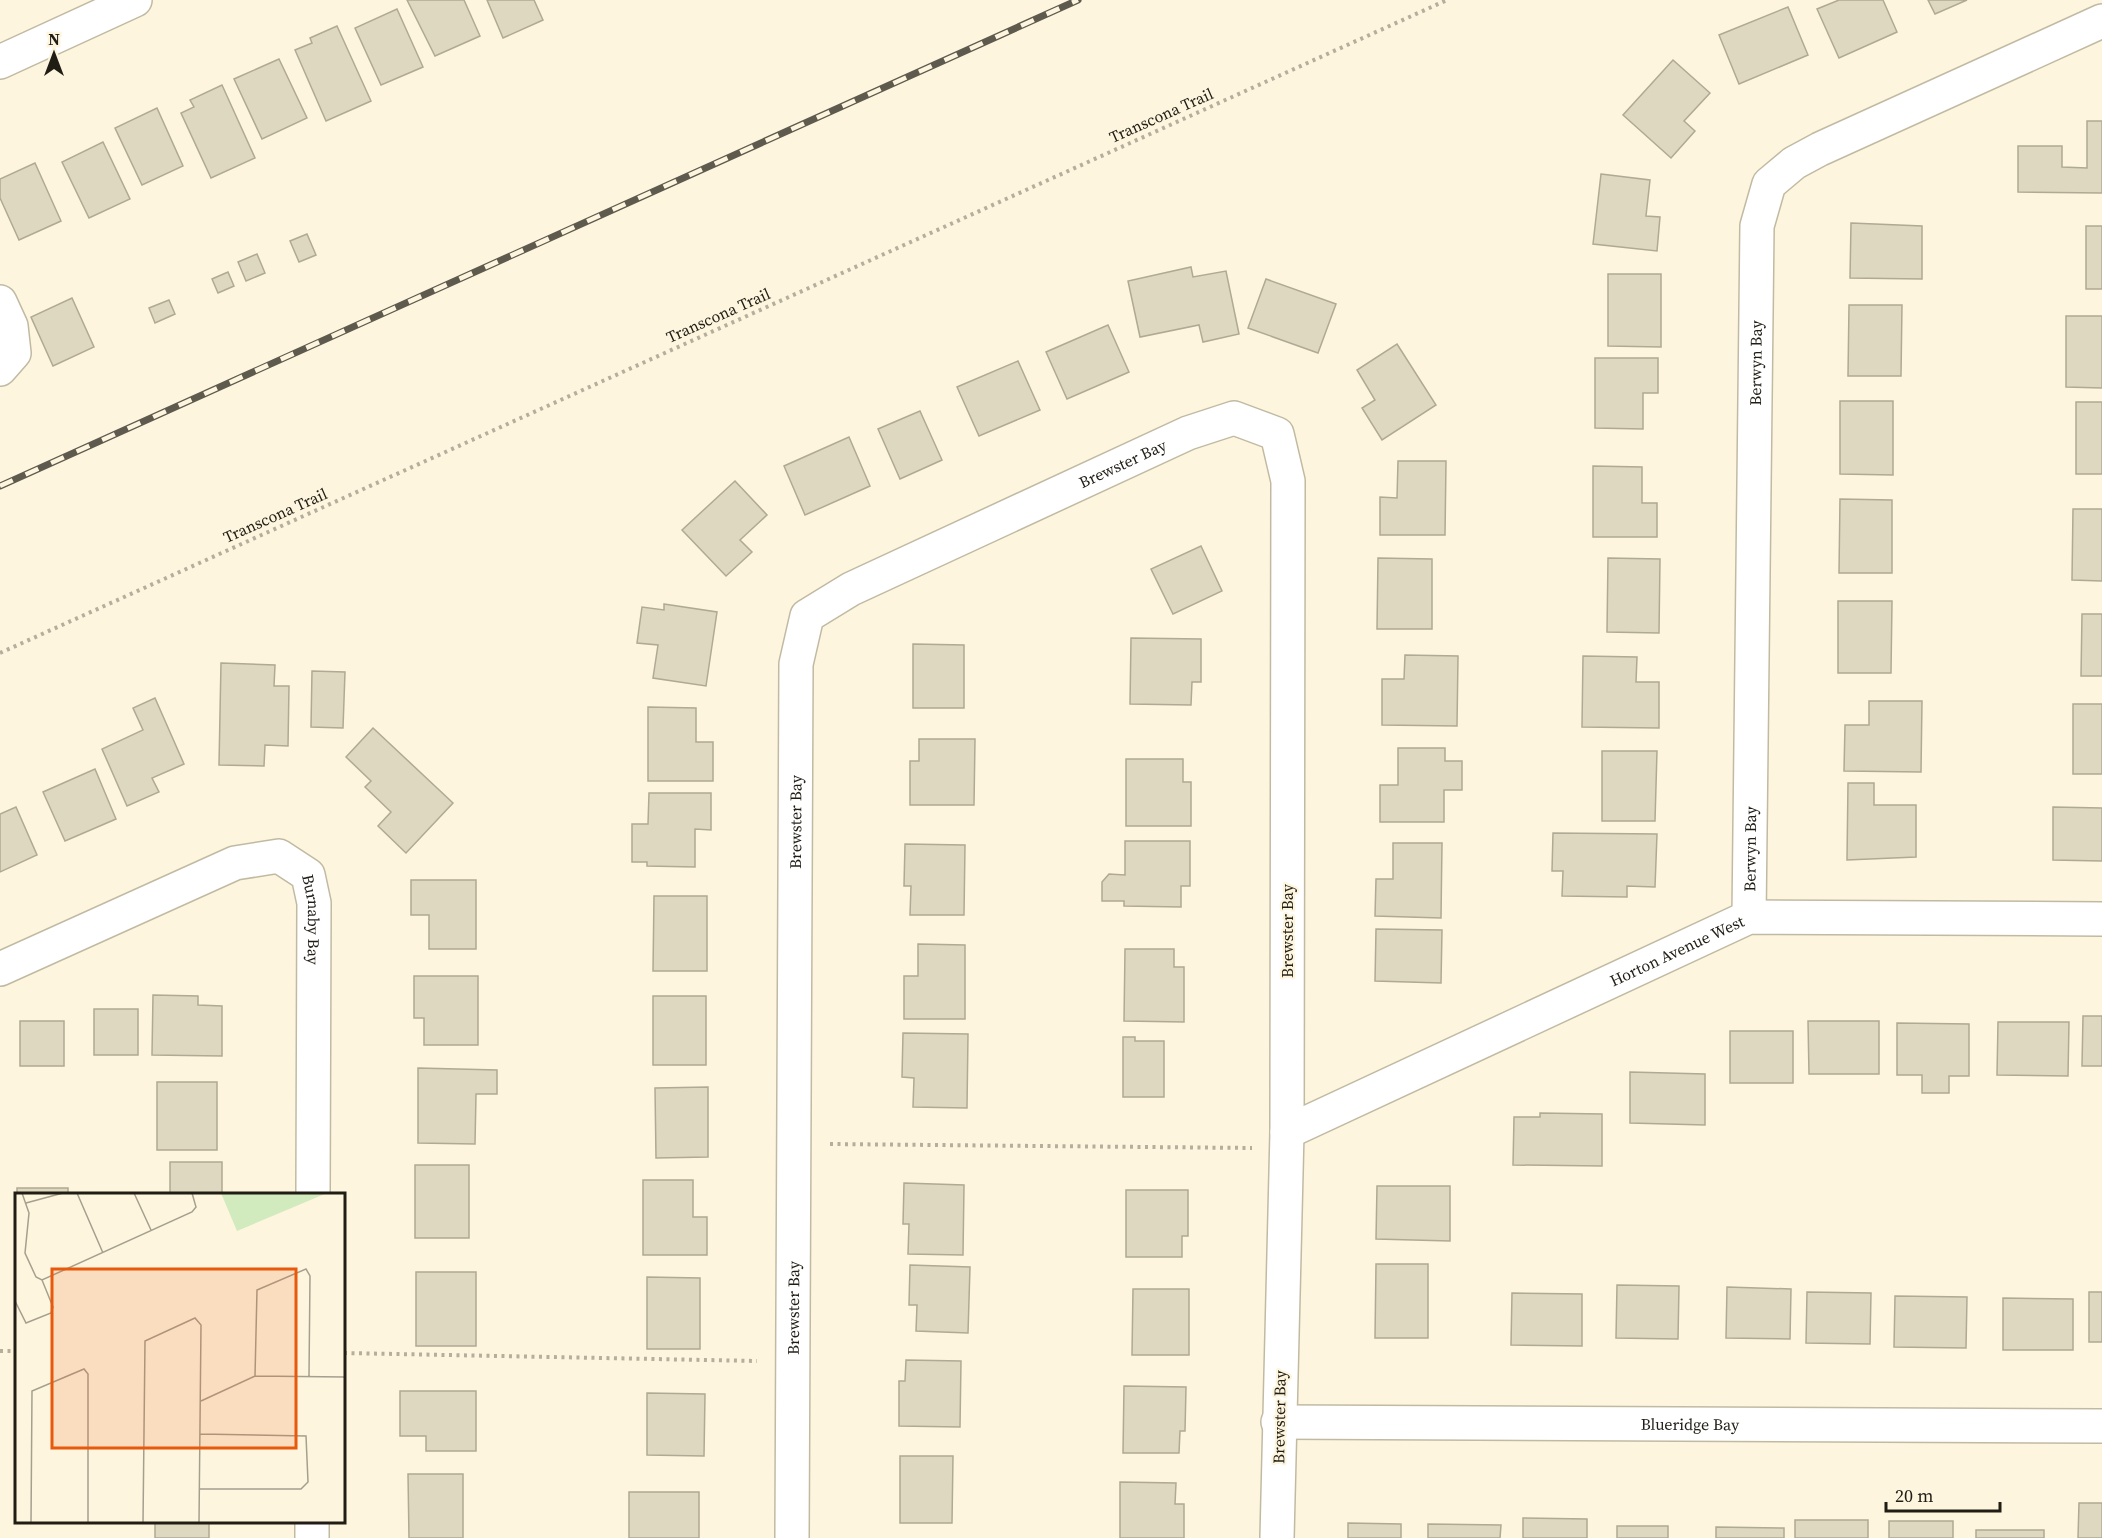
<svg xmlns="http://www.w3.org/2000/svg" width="2102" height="1538" viewBox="0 0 2102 1538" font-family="'Source Serif 4',serif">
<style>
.building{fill:#dfd8c1;stroke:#b0a993;stroke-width:1.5}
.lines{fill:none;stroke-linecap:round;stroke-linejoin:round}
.minor-casing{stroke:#c1baa3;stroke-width:36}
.path{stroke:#b5ae9c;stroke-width:4;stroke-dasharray:3 4.5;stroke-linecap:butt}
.minor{stroke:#fff;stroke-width:33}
.rail-casing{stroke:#5e5a4e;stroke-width:7}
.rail{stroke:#fdf5de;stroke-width:4.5;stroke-dasharray:14;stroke-linecap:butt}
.labels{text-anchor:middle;stroke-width:4.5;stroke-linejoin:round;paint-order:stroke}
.street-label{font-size:16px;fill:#201d15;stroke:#fdf5de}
.inset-road{fill:none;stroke:#a59f8e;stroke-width:1.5}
.view{fill:#e8590c;fill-opacity:0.15;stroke:#e8590c;stroke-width:3}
.inset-edge{fill:none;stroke:#201d15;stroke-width:3}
</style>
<rect width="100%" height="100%" fill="#fdf5de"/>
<!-- building -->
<g class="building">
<polygon points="407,0 464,0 480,36 435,56"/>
<polygon points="487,0 534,0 543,20 503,38"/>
<polygon points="1839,0 1883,0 1897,32 1839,58 1817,9"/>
<polygon points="1928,0 1967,0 1935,14"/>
<polygon points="1788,7 1808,55 1739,84 1719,35"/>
<polygon points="397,9 423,67 381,85 355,28"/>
<polygon points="337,26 371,101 326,121 295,50 312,43 310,38"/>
<polygon points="279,59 307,118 262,139 234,79"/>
<polygon points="1673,60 1710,93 1684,121 1695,131 1671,158 1623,115"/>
<polygon points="222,85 255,158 211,178 181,113 194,107 190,100"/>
<polygon points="157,108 183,166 142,185 115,128"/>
<polygon points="2087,121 2102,121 2102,193 2018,192 2018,146 2062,146 2062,167 2087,168"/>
<polygon points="103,142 130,199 89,218 62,162"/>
<polygon points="35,163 61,221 19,240 0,198 0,179"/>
<polygon points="1601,174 1650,180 1646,216 1660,217 1657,251 1593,244"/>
<polygon points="1851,223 1922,226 1922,279 1850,278"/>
<rect x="2086" y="226" width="16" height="63"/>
<polygon points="307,234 316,255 299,262 290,241"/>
<polygon points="257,254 265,273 246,281 238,262"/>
<polygon points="1191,267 1193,277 1226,271 1239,334 1203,342 1199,325 1140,337 1128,281"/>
<polygon points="228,272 234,286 218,293 212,279"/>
<polygon points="1608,274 1661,274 1661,347 1608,346"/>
<polygon points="1266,279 1336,304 1318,353 1248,328"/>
<polygon points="72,298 94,347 53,366 31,317"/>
<polygon points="169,300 175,314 155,323 149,308"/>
<polygon points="1849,305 1902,305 1901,376 1848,376"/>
<polygon points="2066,316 2102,316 2102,388 2066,387"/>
<polygon points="1108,325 1129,372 1067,399 1046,352"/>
<polygon points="1397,344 1436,405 1382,440 1362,408 1375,400 1357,370"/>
<polygon points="1595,358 1658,358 1658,393 1643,393 1643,429 1595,428"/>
<polygon points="1018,361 1040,410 979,436 957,387"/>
<polygon points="1840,401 1893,401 1893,475 1840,474"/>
<rect x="2076" y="402" width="26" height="72"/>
<polygon points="920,411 942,460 900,479 878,429"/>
<polygon points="849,437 870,486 805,515 784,466"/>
<polygon points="1398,461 1446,461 1445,535 1380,535 1380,497 1397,498"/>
<polygon points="1593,466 1642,467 1642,503 1657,503 1657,537 1593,537"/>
<polygon points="735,481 767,515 740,540 752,552 726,576 682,530"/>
<polygon points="1840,499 1892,500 1892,573 1839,573"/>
<polygon points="2073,509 2102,509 2102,581 2072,580"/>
<polygon points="1201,546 1222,591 1173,614 1151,569"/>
<polygon points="1378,558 1432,559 1432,629 1377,629"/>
<polygon points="1608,558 1660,559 1659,633 1607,632"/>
<polygon points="1838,601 1892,601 1891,673 1838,673"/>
<polygon points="664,604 717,612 706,686 653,678 658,645 637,643 642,607 664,610"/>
<polygon points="2082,614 2102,614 2102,676 2081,676"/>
<polygon points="1131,638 1201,639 1201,682 1192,682 1191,705 1130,704"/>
<polygon points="913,644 964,645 964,708 913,708"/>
<polygon points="1405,655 1458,656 1457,726 1382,725 1382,679 1404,679"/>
<polygon points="1583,656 1637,657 1636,682 1659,682 1659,728 1582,727"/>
<polygon points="221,663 275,665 274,686 289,686 288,746 265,745 264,766 219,765"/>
<polygon points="312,671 345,672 343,728 311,727"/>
<polygon points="155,698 184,764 152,778 159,792 127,806 102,749 143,730 133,708"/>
<polygon points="1869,701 1922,701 1921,772 1844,771 1845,725 1869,725"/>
<rect x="2073" y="704" width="29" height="70"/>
<polygon points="648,707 696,708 696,742 713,742 713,781 648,781"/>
<polygon points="373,728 453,803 406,853 378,826 391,812 365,787 371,781 346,757"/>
<polygon points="919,739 975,739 974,805 910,805 910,761 919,761"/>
<polygon points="1398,748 1445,748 1445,761 1462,761 1462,790 1444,790 1444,822 1380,822 1380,785 1398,785"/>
<polygon points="1602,751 1657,751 1655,821 1602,821"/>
<polygon points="1126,759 1183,759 1183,782 1191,782 1191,826 1126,826"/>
<polygon points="95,769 116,819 65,841 43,792"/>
<polygon points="1848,783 1874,783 1874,805 1916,805 1916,857 1847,860"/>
<polygon points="649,793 711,793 711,830 695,829 695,867 647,866 647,862 632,862 632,824 648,824"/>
<polygon points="16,807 37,855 0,872 0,814"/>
<polygon points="2053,807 2102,808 2102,861 2053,860"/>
<polygon points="1553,833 1657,834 1655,887 1627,886 1627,897 1562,896 1563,871 1552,871"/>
<polygon points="1125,841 1190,841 1190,886 1181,886 1181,907 1124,906 1124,901 1102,901 1102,882 1109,874 1125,875"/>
<polygon points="1393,843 1442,843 1441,918 1375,916 1376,879 1393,879"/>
<polygon points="905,844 965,845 964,915 910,915 911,886 904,886"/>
<polygon points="411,880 476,880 476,949 429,949 429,915 411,915"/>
<polygon points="654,896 707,896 707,971 653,971"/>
<polygon points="1376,929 1442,930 1441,983 1375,981"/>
<polygon points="918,944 965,945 965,1019 904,1019 904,976 918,976"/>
<polygon points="1125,949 1174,949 1174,967 1184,967 1184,1022 1124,1021"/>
<polygon points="414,976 478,976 478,1045 424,1045 424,1018 414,1018"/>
<polygon points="153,995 198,996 198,1005 222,1006 222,1056 152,1055"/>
<rect x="653" y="996" width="53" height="69"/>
<rect x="94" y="1009" width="44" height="46"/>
<polygon points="2083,1016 2102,1016 2102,1066 2082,1066"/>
<rect x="20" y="1021" width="44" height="45"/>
<polygon points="1808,1021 1879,1021 1879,1074 1809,1074"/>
<polygon points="1998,1022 2069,1022 2068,1076 1997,1075"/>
<polygon points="1897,1023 1969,1024 1969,1076 1949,1076 1949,1093 1922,1093 1922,1075 1897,1075"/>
<rect x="1730" y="1031" width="63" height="52"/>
<polygon points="903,1033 968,1034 967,1108 913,1107 914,1078 902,1077"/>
<polygon points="1123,1037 1135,1037 1135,1041 1164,1041 1164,1097 1123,1097"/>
<polygon points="418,1068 497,1070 497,1094 476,1094 475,1144 418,1143"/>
<polygon points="1630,1072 1705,1074 1705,1125 1630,1123"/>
<rect x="157" y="1082" width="60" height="68"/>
<polygon points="708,1087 708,1157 656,1158 655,1088"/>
<polygon points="1540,1113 1602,1114 1602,1166 1513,1165 1514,1117 1540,1117"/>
<rect x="170" y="1162" width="52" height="32"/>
<rect x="415" y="1165" width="54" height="73"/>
<polygon points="643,1180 693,1180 693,1217 707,1217 707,1255 643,1255"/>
<polygon points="904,1183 964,1185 963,1255 908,1254 909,1224 903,1224"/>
<polygon points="1377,1186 1450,1186 1450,1241 1376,1239"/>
<rect x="17" y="1188" width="51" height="6"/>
<polygon points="1126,1190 1188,1190 1188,1236 1182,1236 1182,1257 1126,1257"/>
<polygon points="1376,1264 1428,1264 1428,1338 1375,1338"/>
<polygon points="910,1265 970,1267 968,1333 916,1331 917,1305 909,1305"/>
<rect x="416" y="1272" width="60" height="74"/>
<polygon points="647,1277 700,1278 700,1349 647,1349"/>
<polygon points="1617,1285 1679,1286 1678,1339 1616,1338"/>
<polygon points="1727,1287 1791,1289 1790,1339 1726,1338"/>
<polygon points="1133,1289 1189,1289 1189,1355 1132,1355"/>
<polygon points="1807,1292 1871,1293 1870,1344 1806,1343"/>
<rect x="2089" y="1292" width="13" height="50"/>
<polygon points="1512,1293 1582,1294 1582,1346 1511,1345"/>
<polygon points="1895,1296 1967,1297 1966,1348 1894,1347"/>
<polygon points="2003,1298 2073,1299 2073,1350 2003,1350"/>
<polygon points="906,1360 961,1361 960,1427 899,1426 899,1381 905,1381"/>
<polygon points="1124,1386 1186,1387 1185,1431 1180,1431 1179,1453 1123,1453"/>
<polygon points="400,1391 476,1391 476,1451 426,1451 426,1436 400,1436"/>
<polygon points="647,1393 705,1394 704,1456 647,1455"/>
<polygon points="900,1456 953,1456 952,1523 900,1523"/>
<polygon points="408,1474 463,1474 463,1538 409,1538"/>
<polygon points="1120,1482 1176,1483 1175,1504 1184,1504 1184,1538 1120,1538"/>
<rect x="629" y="1492" width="70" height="46"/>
<polygon points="2079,1503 2102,1503 2102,1538 2078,1538"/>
<polygon points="1523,1518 1587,1519 1587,1538 1523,1538"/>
<rect x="1795" y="1520" width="73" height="18"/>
<rect x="1889" y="1521" width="64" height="17"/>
<rect x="155" y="1522" width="54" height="16"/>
<polygon points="1348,1523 1401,1524 1401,1538 1348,1538"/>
<polygon points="1428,1524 1501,1525 1500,1538 1428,1538"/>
<rect x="1617" y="1526" width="51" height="12"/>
<polygon points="1716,1527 1784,1528 1784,1538 1716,1538"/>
<rect x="1976" y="1530" width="68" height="8"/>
</g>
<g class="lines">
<defs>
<g id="minor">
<polyline points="0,62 135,0"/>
<polyline points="0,302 11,326 14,353 0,369"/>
<path id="s1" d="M1749,917L1757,226L1769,184L1794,163L1820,149L2102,21"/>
<path id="s2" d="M0,969L235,863L279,856L308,875L314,903L313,1194"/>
<path id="s3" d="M1287,1132L1749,917L2102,919"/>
<path id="s4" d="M1278,1422L2102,1426"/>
<polyline points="312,1538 312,1522"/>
<path id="s5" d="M792,1538L796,664L807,616L851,589L1188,433L1234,418L1277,434L1288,481L1287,1132L1277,1538"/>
</g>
</defs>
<!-- minor casing -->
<use href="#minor" class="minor-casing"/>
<!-- path -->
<g class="path">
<polyline points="0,653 1447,0"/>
<polyline points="830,1144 1252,1148"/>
<polyline points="0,1351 16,1351"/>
<polyline points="344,1353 757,1361"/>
</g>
<!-- minor -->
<use href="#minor" class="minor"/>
<defs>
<polyline id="rail" points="0,486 1078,0"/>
</defs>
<!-- rail casing -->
<use href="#rail" class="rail-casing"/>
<!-- rail -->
<use href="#rail" class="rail"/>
</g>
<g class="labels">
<!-- street labels -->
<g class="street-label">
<text transform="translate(1161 115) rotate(-24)" y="6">Transcona Trail</text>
<text transform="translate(718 315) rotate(-24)" y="6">Transcona Trail</text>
<text dy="6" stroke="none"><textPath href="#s1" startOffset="554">Berwyn Bay</textPath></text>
<text dy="6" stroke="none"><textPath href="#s5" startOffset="1274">Brewster Bay</textPath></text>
<text transform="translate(275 515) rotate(-24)" y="6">Transcona Trail</text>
<text dy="6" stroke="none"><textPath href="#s5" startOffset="716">Brewster Bay</textPath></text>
<text dy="6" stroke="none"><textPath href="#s1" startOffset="68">Berwyn Bay</textPath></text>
<text dy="6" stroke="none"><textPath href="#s2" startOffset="382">Burnaby Bay</textPath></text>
<text transform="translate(1287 931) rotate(-90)" y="6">Brewster Bay</text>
<text dy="6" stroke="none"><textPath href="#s3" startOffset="430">Horton Avenue West</textPath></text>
<text dy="6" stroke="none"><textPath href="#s5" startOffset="230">Brewster Bay</textPath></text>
<text transform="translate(1279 1417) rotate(-89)" y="6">Brewster Bay</text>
<text dy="6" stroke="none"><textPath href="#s4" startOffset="412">Blueridge Bay</textPath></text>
</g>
</g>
<!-- overview -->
<g transform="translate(15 1193)">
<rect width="330" height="330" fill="#fdf5de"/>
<path d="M206,0H312L222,38Z" fill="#d1eabe"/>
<path class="inset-road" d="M7,0L14,20L10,60L21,84L27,87L177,19L181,14L177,0M62,0L88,60M119,0L136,37M11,10L48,0M0,108L11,130L36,120L38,114L27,87M240,183L242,97L291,76L295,83L294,183M186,208L240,183L330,184M185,296H286L293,289L291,243L185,241M16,330L17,198L69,176L73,181V330M128,330L130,148L180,125L186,132L184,330"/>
<path class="view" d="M37,76H281V255H37Z"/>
<rect width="330" height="330" class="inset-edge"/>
</g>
<!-- north arrow -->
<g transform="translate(54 54)" stroke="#fdf5de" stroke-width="4.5" paint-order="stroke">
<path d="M0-4.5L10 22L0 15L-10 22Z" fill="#201d15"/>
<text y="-9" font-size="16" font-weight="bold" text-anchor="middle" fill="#201d15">N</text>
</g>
<!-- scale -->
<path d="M1886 1502v9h114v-9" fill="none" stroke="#201d15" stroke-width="3"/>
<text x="1895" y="1502" font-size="18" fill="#201d15" stroke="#fdf5de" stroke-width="4.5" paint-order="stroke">20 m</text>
</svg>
